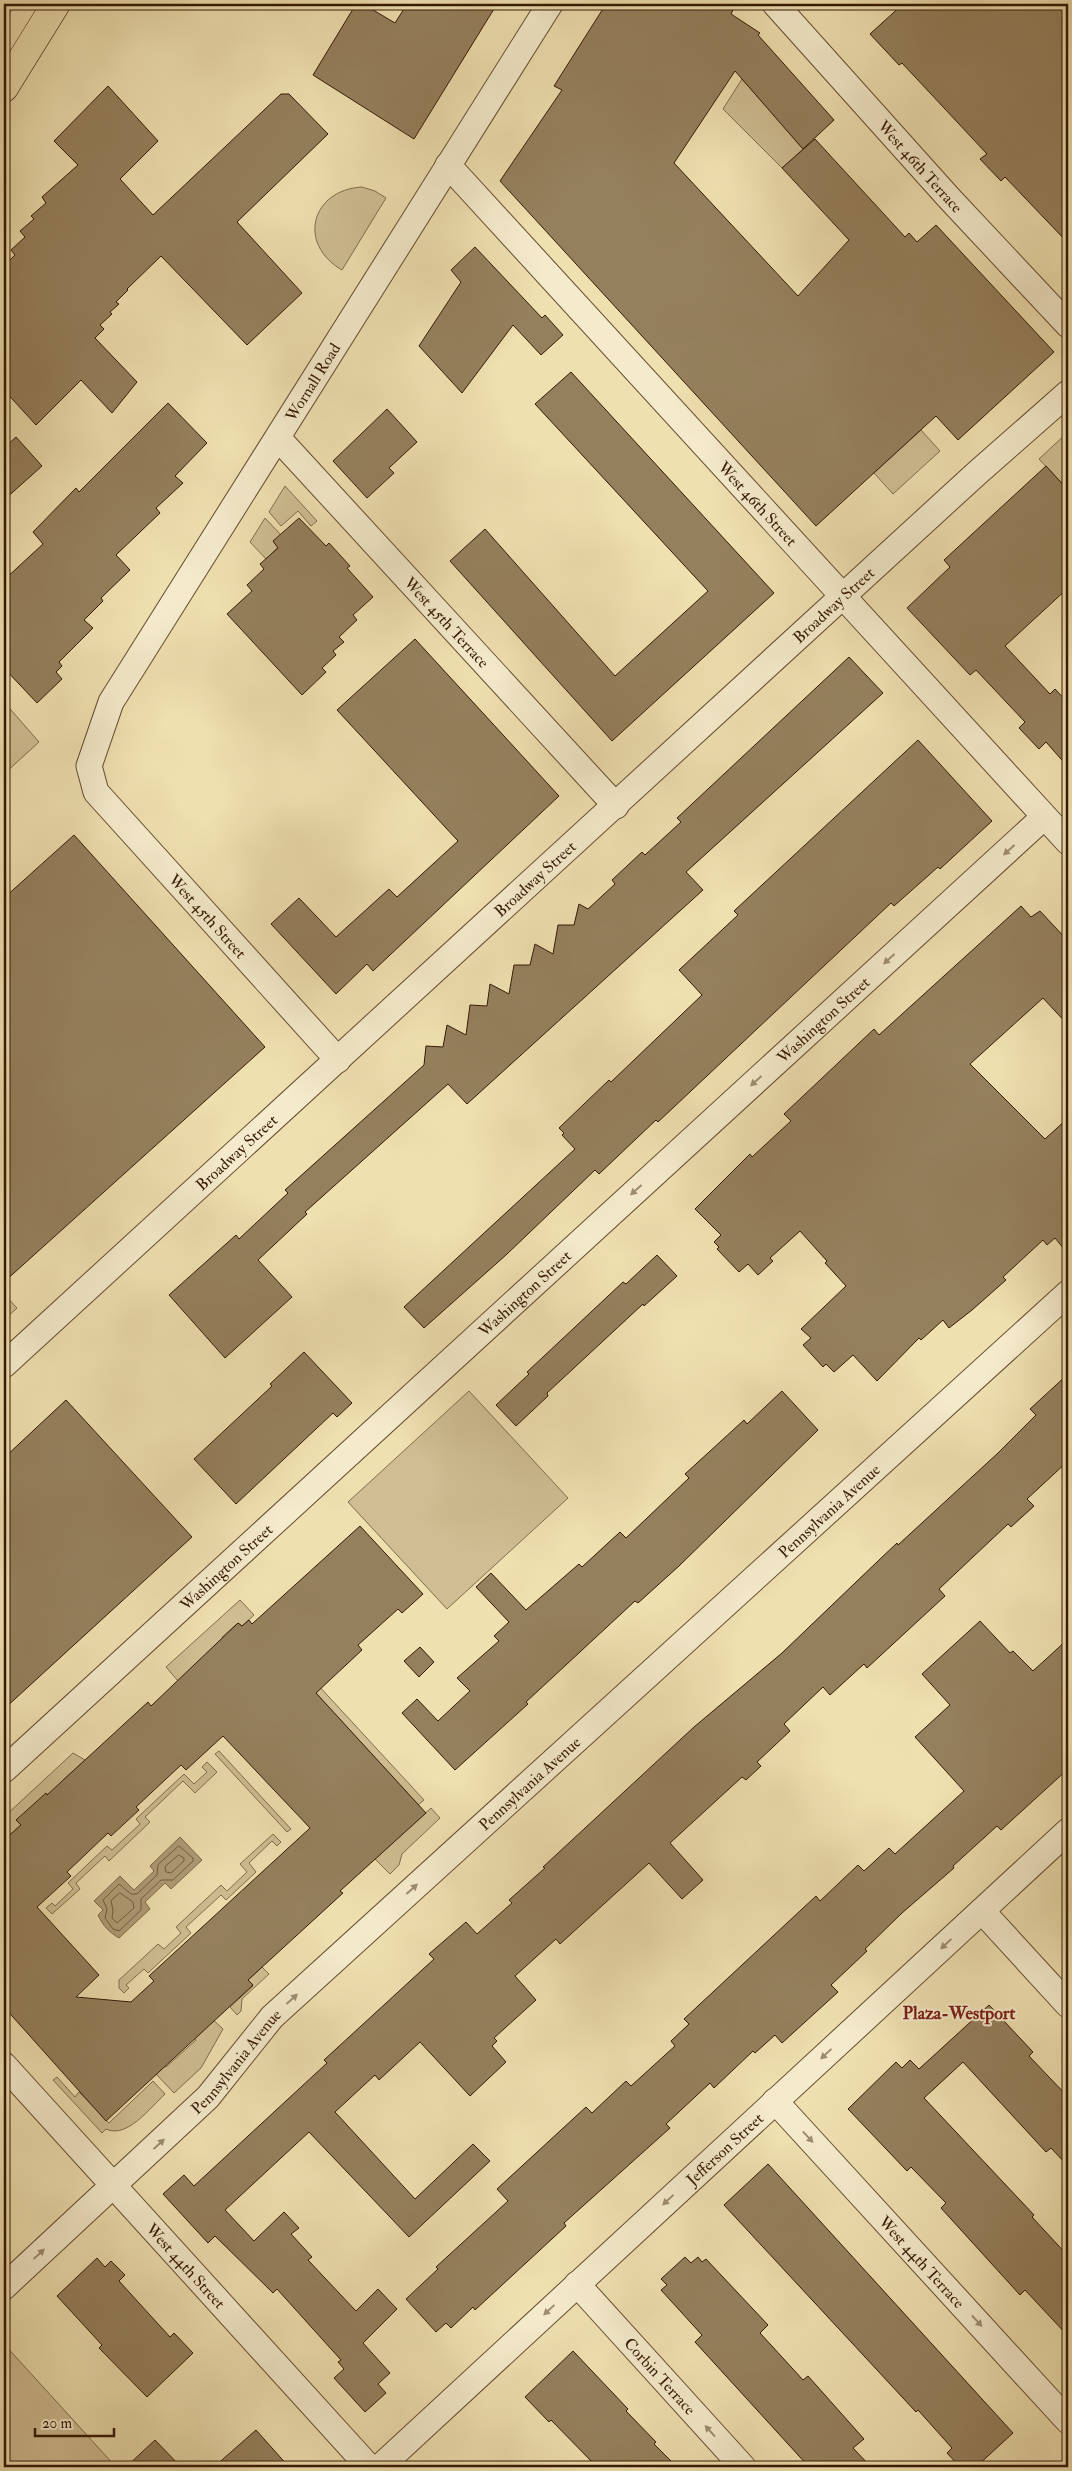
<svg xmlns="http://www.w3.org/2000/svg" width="1072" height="2471" viewBox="0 0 1072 2471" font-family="'IM FELL Double Pica',serif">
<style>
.green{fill:#cfbe93;stroke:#826c4c}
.water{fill:#af9c76;stroke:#7e6848}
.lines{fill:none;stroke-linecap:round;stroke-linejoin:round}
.shore{stroke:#725a3d;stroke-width:1}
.building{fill:#95805d;stroke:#341904;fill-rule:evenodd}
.minor-casing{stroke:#634b2f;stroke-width:27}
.major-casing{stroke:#341904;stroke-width:29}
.minor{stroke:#f5ebcc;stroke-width:25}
.major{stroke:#efe0b0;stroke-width:28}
.oneway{fill:#9e8c72}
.labels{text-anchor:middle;stroke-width:4;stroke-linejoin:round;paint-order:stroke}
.street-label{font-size:16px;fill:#341904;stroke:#f5ebcc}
.neighbourhood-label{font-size:18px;font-weight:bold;fill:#7a1f14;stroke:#f5ebcc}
</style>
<rect width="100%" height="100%" fill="#efe0b0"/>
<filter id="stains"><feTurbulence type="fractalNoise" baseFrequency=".004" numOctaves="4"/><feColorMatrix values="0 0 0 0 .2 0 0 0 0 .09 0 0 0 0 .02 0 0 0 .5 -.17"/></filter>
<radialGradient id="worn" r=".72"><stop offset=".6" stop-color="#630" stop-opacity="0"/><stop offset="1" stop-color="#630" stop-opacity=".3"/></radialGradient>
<!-- green -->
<g class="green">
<polygon points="4,4 15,4 4,22"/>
<polygon points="742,79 803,149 782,168 723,109"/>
<path d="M362,187L375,191L386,198L342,270C297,244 311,190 362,187Z"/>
<polygon points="921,430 940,451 893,494 874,473"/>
<polygon points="1068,432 1068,490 1039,459"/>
<polygon points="285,486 317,521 311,526 298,511 281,526 269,512"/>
<polygon points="265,518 281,535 274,542 278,547 266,559 250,542"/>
<polygon points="4,702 39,742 4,774"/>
<polygon points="4,1294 17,1308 4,1320"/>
<polygon points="469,1391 568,1498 447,1609 348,1502"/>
<polygon points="240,1600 254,1615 242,1626 238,1623 222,1637 227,1643 178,1681 166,1667"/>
<polygon points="317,1684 424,1800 418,1805 312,1689"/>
<polygon points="219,1751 291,1829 287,1832 215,1754"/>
<polygon points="73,1753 85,1760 63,1780 50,1798 46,1794 21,1825 6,1838 4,1835 4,1817"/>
<polygon points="207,1762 217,1772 195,1793 183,1781 145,1817 150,1822 109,1861 105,1856 76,1883 80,1889 52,1914 46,1908 52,1903 55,1906 73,1889 68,1883 107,1846 112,1850 140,1824 136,1819 184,1774 194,1784 207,1772 202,1767"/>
<polygon points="431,1808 440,1818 402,1854 399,1865 390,1874 375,1859"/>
<polygon points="273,1834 281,1842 277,1846 272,1841 249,1863 256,1872 226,1900 221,1895 186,1927 191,1933 148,1973 144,1969 126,1985 129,1988 124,1993 119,1988 119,1980 158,1944 164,1949 181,1933 176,1927 221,1885 227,1891 247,1872 240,1864"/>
<polygon points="262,1967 269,1974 242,1999 241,2011 237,2015 230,2007 253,1986 248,1980"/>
<polygon points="209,2016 223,2029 201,2068 174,2093 155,2073 164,2066 166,2067 196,2040 190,2033"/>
<path d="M57,2077L75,2097L79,2092L109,2123L153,2081L165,2094C150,2108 127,2139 106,2129L102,2133L53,2080Z"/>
<polygon points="4,2344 116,2467 4,2467"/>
</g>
<!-- water -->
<path class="water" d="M180,1837L202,1860L171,1889L165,1883L145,1902L150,1909L119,1938C109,1932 103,1926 98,1915L103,1910L94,1901L120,1876L134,1890L154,1871L150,1866Z"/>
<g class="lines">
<!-- shore -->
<g class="shore">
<polygon points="179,1846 193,1858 193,1861 173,1880 161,1880 141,1899 141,1910 119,1931 113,1929 105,1918 107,1909 103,1900 119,1884 131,1894 137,1894 157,1875 158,1865"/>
<polygon points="179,1855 184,1858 184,1861 171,1873 166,1872 165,1867"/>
<polygon points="120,1893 133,1902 134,1908 117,1923 112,1918 113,1910 111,1901"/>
</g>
</g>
<!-- building -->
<g class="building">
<polygon points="356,4 363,4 395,23 407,4 497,4 414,139 313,75"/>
<polygon points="606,4 736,4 731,14 760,33 758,35 834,120 803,149 735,71 674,163 798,296 849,240 782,168 815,139 905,237 909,233 917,242 936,225 1054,352 958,440 936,416 816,526 500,181 562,90 554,86"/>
<polygon points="903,4 1068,4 1068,243 1005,177 1001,181 980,159 987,154 902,63 899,65 870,34"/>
<polygon points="108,86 158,141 120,179 153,215 281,94 289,94 328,134 237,222 302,293 247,345 161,256 127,289 128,290 116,302 119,304 110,312 112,314 100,325 104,329 95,338 137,382 112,413 81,380 36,425 4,390 4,266 15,255 11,250 25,237 20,231 34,219 31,216 46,203 42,197 78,165 54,141"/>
<polygon points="475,247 542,318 545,315 563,335 541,355 513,325 462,393 419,346 461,282 451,270"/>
<polygon points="571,372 774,593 612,741 450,561 485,529 615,676 708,591 535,404"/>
<polygon points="168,403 207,443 175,476 183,483 156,508 160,513 116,555 130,570 101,598 103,601 84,620 93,628 59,662 62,666 56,672 62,679 37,703 4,668 4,580 43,544 33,532 76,488 79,492"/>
<polygon points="387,409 417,442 389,468 394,473 367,498 333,461"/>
<polygon points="16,437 42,466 4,500 4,448"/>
<polygon points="1046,466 1068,490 1068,588 1005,646 1050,694 1055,689 1068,703 1068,767 1046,742 1039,749 1019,728 1025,722 976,670 970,675 907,608 950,567 944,560"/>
<polygon points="299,518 326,546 329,543 350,566 347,568 373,597 353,615 357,620 339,637 344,642 333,651 336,655 322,668 326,672 302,695 227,614 252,591 247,585 264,569 260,564 278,548 273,541"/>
<polygon points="415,639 559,796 373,971 367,964 336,994 271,924 299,898 336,937 389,889 397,897 458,841 337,710"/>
<polygon points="849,657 883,693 686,872 703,890 467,1104 448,1084 305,1212 307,1214 258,1260 292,1297 225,1358 169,1295 236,1235 239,1239 288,1193 285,1190 424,1065 426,1046 443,1047 447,1025 466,1035 470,1005 487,1006 490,984 509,994 514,965 530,965 535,944 553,954 558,925 574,925 579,904 588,909 615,884 612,880 642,852 645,855 681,822 677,818"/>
<polygon points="918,740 992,821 940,869 938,867 894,906 891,903 658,1122 656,1120 599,1174 595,1170 506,1255 424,1328 404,1307 575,1149 562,1135 564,1133 559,1128 609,1080 611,1082 702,995 679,970 738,915 734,911"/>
<polygon points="74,835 265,1047 4,1282 4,898"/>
<polygon points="1021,906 1031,917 1040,911 1068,941 1068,1025 1043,998 970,1064 1045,1139 1068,1118 1068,1254 1055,1238 1047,1245 1043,1240 1003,1277 1006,1280 972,1310 949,1328 943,1320 921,1340 919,1338 877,1381 853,1355 834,1372 826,1364 823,1367 803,1345 811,1338 801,1329 846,1286 825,1263 827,1261 800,1231 770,1258 773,1261 758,1275 748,1264 739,1272 717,1249 719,1247 714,1242 721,1235 695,1209 750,1154 752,1157 791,1121 784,1114 874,1029 879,1035"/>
<polygon points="657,1255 677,1276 644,1306 643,1304 547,1393 548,1396 516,1426 496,1405 529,1374 527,1372 623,1282 626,1284"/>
<polygon points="304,1352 352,1403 337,1417 333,1413 236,1504 194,1459 272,1386 270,1384"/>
<polygon points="1068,1374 1068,1461 1027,1499 1034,1506 1011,1527 1008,1524 939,1589 945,1596 867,1668 864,1664 830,1695 823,1687 784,1724 790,1731 757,1762 761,1766 746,1780 742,1777 670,1843 703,1880 682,1899 649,1863 560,1944 556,1939 515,1976 536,2000 494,2038 497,2041 492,2046 506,2062 470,2096 420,2042 379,2080 375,2075 335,2112 415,2199 473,2144 490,2161 409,2237 309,2132 225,2210 254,2241 284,2212 299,2228 291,2234 312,2257 308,2260 356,2311 378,2289 397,2309 363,2343 390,2373 378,2384 386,2393 365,2412 334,2378 344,2369 338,2362 341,2360 277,2289 273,2293 215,2236 208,2243 163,2194 184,2175 194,2186 327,2063 324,2060 434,1959 429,1954 466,1922 477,1934 512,1903 509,1900 545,1868 543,1867 694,1727 782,1653 879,1560 897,1543 898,1545 998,1453 1036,1415 1030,1409"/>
<polygon points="782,1391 818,1430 679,1566 638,1603 635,1601 526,1702 528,1704 455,1770 402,1713 417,1699 438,1721 470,1691 457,1678 499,1641 494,1636 509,1622 476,1587 491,1573 526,1610 579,1564 582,1567 620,1532 626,1538 689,1478 685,1474 744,1420 747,1424"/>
<polygon points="66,1400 192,1537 4,1709 4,1458"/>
<path d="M360,1526L423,1594L402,1613L398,1609L358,1645L362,1650L316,1693L426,1813L340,1891L343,1893L248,1980L253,1985L106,2121L4,2007V1840L21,1825L16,1820L46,1793L47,1795L148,1702L151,1706L238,1623L242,1626L249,1620L252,1624ZM223,1736L310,1828L149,1976L154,1981L131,2002L76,1997L99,1975L37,1907L71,1876L67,1872L108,1833L111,1836L139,1810L136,1807L181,1765L186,1770Z"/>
<polygon points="980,1621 1010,1653 1013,1651 1033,1671 1068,1639 1068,1769 1001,1830 997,1826 953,1866 954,1868 902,1913 865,1949 867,1951 831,1985 838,1992 782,2043 775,2035 755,2053 753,2051 714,2088 710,2083 666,2124 670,2128 564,2223 566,2226 475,2310 473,2307 451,2328 446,2323 436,2332 406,2299 438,2269 436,2267 508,2201 497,2189 586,2107 592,2113 626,2081 631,2086 675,2046 671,2041 689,2024 684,2019 816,1896 820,1901 858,1865 864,1871 889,1848 895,1854 964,1791 915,1737 950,1705 922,1674"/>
<polygon points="420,1647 434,1662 419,1677 404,1661"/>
<polygon points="989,2005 1033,2052 1029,2056 1068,2097 1068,2166 1051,2148 1046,2152 963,2062 924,2098 1034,2215 1032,2217 1068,2256 1068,2336 1025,2290 1020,2295 941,2208 946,2203 911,2167 907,2171 848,2109 896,2062 902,2068 910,2060 919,2069"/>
<polygon points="768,2164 1013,2433 976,2467 960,2467 947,2453 952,2448 918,2410 916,2412 724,2205"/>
<polygon points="685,2257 691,2263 698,2257 702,2262 706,2259 768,2325 760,2333 803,2380 808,2376 864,2439 853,2448 871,2467 809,2467 695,2342 702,2335 661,2290 667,2285 661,2279"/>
<polygon points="97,2258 105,2267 111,2261 125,2275 119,2281 170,2337 174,2333 193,2353 147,2397 99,2348 102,2345 57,2296"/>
<polygon points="573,2351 628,2409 626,2411 656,2442 654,2444 677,2467 597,2467 551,2420 549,2422 525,2397"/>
<polygon points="256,2430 289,2467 214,2467"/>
<polygon points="155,2440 181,2467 126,2467"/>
</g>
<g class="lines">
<defs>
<g id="minor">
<path id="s1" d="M775,4L949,198L1068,325"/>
<path id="s2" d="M448,165L1068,842"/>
<path id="s3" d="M278,438L616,806"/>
<path id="s4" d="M338,1060L96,792L89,766L111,702L550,4"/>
<path id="s5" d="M4,1365L976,474L1068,393"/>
<path id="s6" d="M4,1770L1044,817"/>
<polyline points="982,1911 1068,2005"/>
<path id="s7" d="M4,2065L369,2467"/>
<path id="s8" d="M775,2101L1068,2421"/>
<path id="s9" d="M577,2284L743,2467"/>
<path id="s10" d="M4,2287L208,2097L272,2017L1068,1293"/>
<path id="s11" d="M380,2467L1068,1831"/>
</g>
<polyline id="major" points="4,88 56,4"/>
</defs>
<!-- minor casing -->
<use href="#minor" class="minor-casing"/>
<!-- major casing -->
<use href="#major" class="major-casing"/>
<!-- minor -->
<use href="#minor" class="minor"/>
<!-- major -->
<use href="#major" class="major"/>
</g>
<!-- one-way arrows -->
<defs><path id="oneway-solid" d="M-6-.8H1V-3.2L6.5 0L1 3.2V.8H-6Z" transform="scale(1.25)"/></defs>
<g class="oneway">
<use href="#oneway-solid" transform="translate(1009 850) rotate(138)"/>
<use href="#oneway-solid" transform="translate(889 959) rotate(138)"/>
<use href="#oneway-solid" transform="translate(756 1081) rotate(138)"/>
<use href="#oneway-solid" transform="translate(636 1190) rotate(138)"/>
<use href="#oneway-solid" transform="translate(412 1889) rotate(-42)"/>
<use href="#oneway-solid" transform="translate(946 1944) rotate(137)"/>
<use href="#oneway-solid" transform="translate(292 1999) rotate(-42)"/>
<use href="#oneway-solid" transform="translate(826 2054) rotate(137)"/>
<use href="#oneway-solid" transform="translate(808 2137) rotate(47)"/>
<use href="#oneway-solid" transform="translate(159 2144) rotate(-43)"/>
<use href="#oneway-solid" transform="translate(668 2200) rotate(137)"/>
<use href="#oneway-solid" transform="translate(39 2254) rotate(-43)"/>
<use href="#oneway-solid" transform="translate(549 2310) rotate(137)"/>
<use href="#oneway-solid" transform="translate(977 2321) rotate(47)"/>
<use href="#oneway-solid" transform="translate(710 2431) rotate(-132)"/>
</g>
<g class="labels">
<!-- street labels -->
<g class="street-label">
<text dy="6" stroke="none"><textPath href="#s1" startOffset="218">West 46th Terrace</textPath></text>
<text dy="6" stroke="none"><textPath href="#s4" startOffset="834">Wornall Road</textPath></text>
<text dy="6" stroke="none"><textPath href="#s2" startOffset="459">West 46th Street</textPath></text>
<text dy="6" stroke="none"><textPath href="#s5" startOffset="1125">Broadway Street</textPath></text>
<text dy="6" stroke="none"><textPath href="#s3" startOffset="250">West 45th Terrace</textPath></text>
<text dy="6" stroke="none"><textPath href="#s5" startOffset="720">Broadway Street</textPath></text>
<text transform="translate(208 916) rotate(48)" y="6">West 45th Street</text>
<text dy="6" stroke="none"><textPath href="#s6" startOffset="1111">Washington Street</textPath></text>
<text dy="6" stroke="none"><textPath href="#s5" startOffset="315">Broadway Street</textPath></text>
<text dy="6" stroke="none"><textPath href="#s6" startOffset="706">Washington Street</textPath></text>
<text dy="6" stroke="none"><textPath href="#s10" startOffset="1134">Pennsylvania Avenue</textPath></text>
<text dy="6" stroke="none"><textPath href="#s6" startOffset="301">Washington Street</textPath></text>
<text dy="6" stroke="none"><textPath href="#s10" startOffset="729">Pennsylvania Avenue</textPath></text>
<text dy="6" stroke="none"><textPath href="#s10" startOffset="324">Pennsylvania Avenue</textPath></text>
<text dy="6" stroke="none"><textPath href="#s11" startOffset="469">Jefferson Street</textPath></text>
<text dy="6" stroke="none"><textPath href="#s8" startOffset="218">West 44th Terrace</textPath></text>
<text dy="6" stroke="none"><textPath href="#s7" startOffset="271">West 44th Street</textPath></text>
<text dy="6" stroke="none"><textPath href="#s9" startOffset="124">Corbin Terrace</textPath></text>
</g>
<!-- neighbourhood labels -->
<g class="neighbourhood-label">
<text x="959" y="2019">Plaza-Westport</text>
</g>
</g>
<!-- margin -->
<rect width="1072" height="2471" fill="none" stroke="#efe0b0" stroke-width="20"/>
<rect x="5" y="5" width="1062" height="2461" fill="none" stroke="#341904" stroke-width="2.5"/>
<rect x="10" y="10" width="1052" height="2451" fill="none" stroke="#341904"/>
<!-- scale -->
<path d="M35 2428v8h79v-8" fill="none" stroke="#341904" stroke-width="2.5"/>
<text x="42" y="2428" font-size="15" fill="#341904" stroke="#f5ebcc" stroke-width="4" paint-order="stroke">20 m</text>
<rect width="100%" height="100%" filter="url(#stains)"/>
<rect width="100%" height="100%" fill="url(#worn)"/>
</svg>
